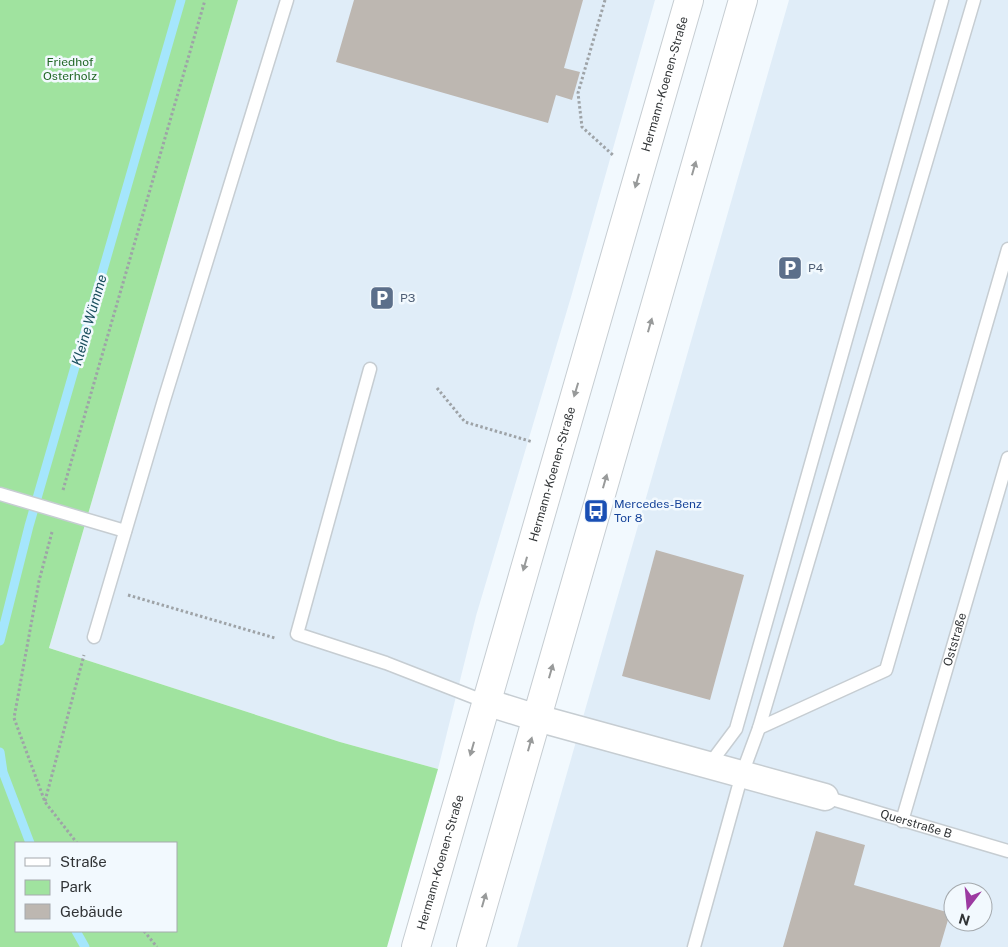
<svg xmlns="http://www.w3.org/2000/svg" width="1008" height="947" viewBox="0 0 1008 947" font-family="'Public Sans',sans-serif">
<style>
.built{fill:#e0edf8;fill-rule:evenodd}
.green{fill:#a0e39f;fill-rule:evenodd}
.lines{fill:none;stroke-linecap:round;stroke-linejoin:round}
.stream{stroke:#a5e6fc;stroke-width:9}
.building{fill:#bdb7b1}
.service-casing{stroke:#c6cdd2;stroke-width:15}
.minor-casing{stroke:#c6cdd2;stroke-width:29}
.secondary-casing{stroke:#c6cdd2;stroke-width:30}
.path{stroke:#9ea3a7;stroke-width:3;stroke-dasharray:2.5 2.5;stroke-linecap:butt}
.service{stroke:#fff;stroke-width:12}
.minor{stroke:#fff;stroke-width:26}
.secondary{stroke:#fff;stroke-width:28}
.oneway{fill:#989a9a}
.labels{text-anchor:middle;stroke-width:5;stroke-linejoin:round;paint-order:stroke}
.park-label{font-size:12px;fill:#236827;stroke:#f2f9fe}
.street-label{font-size:12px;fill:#313436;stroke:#f2f9fe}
.service-label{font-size:12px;fill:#4e5e75;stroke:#f2f9fe;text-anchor:start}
.transit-label{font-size:12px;fill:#164399;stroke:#f2f9fe;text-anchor:start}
.water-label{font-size:14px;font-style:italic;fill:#1b4f5e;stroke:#f2f9fe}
</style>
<rect width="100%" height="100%" fill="#f2f9fe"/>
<!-- built -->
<g class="built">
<polygon points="238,0 655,0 571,297 476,616 438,769 340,742 49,648"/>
<path d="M789,0H1008V947H517ZM953,892H983V922H953Z"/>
</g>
<!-- green -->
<path class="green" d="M0,0H238L49,648L340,742L438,769L387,947H0ZM16,843H176V931H16Z"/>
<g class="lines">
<!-- stream -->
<g class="stream">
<polyline points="0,641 29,526 181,0"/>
<polyline points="0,752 3,772 30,843"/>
<polyline points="76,931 85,947"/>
</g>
</g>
<!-- building -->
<g class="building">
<polygon points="354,0 583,0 564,68 580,72 572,100 556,95 548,123 336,62"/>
<polygon points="656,550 744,575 710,700 622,676"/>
<polygon points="816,831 865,845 854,885 950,913 940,947 783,947"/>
</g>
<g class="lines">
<defs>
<g id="service">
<polyline points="370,369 297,634 386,663 486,702"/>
<polyline points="0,494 125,531"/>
<polyline points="94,637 164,400 287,0"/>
<polyline points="759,728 886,670 1008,249"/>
<polyline points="709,765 736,729 942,0"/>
<path id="s1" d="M825,797L1008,851"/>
<path id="s2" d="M902,821L1008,458"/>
<polyline points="694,947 742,774 759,728 974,0"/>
</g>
<polyline id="minor" points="486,702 537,718 825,797"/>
<g id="secondary">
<path id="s3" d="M416,947L689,0"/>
<polyline points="471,947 743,0"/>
</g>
</defs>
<!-- service casing -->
<use href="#service" class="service-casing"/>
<!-- minor casing -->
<use href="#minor" class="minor-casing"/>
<!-- secondary casing -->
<use href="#secondary" class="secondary-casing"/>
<!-- path -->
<g class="path">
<polyline points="605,0 578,93 582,127 614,156"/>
<polyline points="437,388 465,422 533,442"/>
<polyline points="63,490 205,0"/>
<polyline points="52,532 39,581 14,718 45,802 77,843"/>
<polyline points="128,595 275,638"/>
<polyline points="45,801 84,655"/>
<polyline points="144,931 157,947"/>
</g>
<!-- service -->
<use href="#service" class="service"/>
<!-- minor -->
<use href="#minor" class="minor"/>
<!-- secondary -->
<use href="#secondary" class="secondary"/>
</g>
<!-- one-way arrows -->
<defs><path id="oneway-solid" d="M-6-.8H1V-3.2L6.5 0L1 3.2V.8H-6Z" transform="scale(1.25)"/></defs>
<g class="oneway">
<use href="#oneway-solid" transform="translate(694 168) rotate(-74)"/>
<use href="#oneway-solid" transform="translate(637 181) rotate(106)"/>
<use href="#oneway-solid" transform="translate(650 325) rotate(-74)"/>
<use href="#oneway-solid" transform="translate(576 390) rotate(107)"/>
<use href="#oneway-solid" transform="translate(605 481) rotate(-74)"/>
<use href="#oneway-solid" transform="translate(525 564) rotate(106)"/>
<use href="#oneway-solid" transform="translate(551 671) rotate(-74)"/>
<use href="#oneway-solid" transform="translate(530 744) rotate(-74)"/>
<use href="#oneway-solid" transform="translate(472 749) rotate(106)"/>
<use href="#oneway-solid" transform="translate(484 900) rotate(-74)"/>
</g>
<!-- icons -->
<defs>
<symbol id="parking-square" viewBox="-11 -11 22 22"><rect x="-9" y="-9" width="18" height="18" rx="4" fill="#5c6f8a" stroke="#f2f9fe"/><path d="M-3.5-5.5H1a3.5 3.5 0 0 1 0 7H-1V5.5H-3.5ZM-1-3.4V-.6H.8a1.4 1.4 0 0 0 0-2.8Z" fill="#fff"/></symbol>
<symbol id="bus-square" viewBox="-11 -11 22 22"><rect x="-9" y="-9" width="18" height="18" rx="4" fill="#1a4fb4" stroke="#f2f9fe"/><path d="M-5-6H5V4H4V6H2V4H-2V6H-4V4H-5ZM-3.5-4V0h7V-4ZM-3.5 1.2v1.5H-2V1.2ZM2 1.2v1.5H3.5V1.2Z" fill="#fff"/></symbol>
</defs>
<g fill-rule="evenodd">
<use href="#parking-square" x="776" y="254" width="28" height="28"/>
<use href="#parking-square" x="368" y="284" width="28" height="28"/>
<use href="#bus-square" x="582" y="497" width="28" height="28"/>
</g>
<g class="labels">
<!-- park labels -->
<g class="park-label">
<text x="70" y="66">Friedhof<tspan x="70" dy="14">Osterholz</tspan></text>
</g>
<!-- street labels -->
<g class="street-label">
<text dy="4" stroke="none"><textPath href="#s3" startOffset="898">Hermann-Koenen-Straße</textPath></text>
<text dy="4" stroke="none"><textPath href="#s3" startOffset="492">Hermann-Koenen-Straße</textPath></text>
<text dy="4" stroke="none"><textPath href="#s2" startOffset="189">Oststraße</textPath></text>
<text dy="4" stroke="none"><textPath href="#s1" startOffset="95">Querstraße B</textPath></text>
<text dy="4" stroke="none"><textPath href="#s3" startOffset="88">Hermann-Koenen-Straße</textPath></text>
</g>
<!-- service labels -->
<g class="service-label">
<text x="808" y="272">P4</text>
<text x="400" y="302">P3</text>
</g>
<!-- transit labels -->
<g class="transit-label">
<text x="614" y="508">Mercedes-Benz<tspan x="614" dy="14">Tor 8</tspan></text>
</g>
<!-- water labels -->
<g class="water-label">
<text transform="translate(89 320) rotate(-74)" y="5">Kleine Wümme</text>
</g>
</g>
<!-- legend -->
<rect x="15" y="842" width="162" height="90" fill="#f2f9fe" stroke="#a5aaae"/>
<rect x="25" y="858" width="25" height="8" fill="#ffffff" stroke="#a5aaae"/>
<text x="60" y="867" font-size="15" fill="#313436">Straße</text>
<rect x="25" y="880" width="25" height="15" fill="#a0e39f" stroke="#a5aaae"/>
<text x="60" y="892" font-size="15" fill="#313436">Park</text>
<rect x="25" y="904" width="25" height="15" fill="#bdb7b1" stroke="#a5aaae"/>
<text x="60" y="917" font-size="15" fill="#313436">Gebäude</text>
<!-- north arrow -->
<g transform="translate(968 907) rotate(196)"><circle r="24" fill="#f2f9fe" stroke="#a5aaae"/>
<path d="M0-4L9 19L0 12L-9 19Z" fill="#9c3aa1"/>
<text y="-8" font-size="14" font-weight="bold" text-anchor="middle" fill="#313436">N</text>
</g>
</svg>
